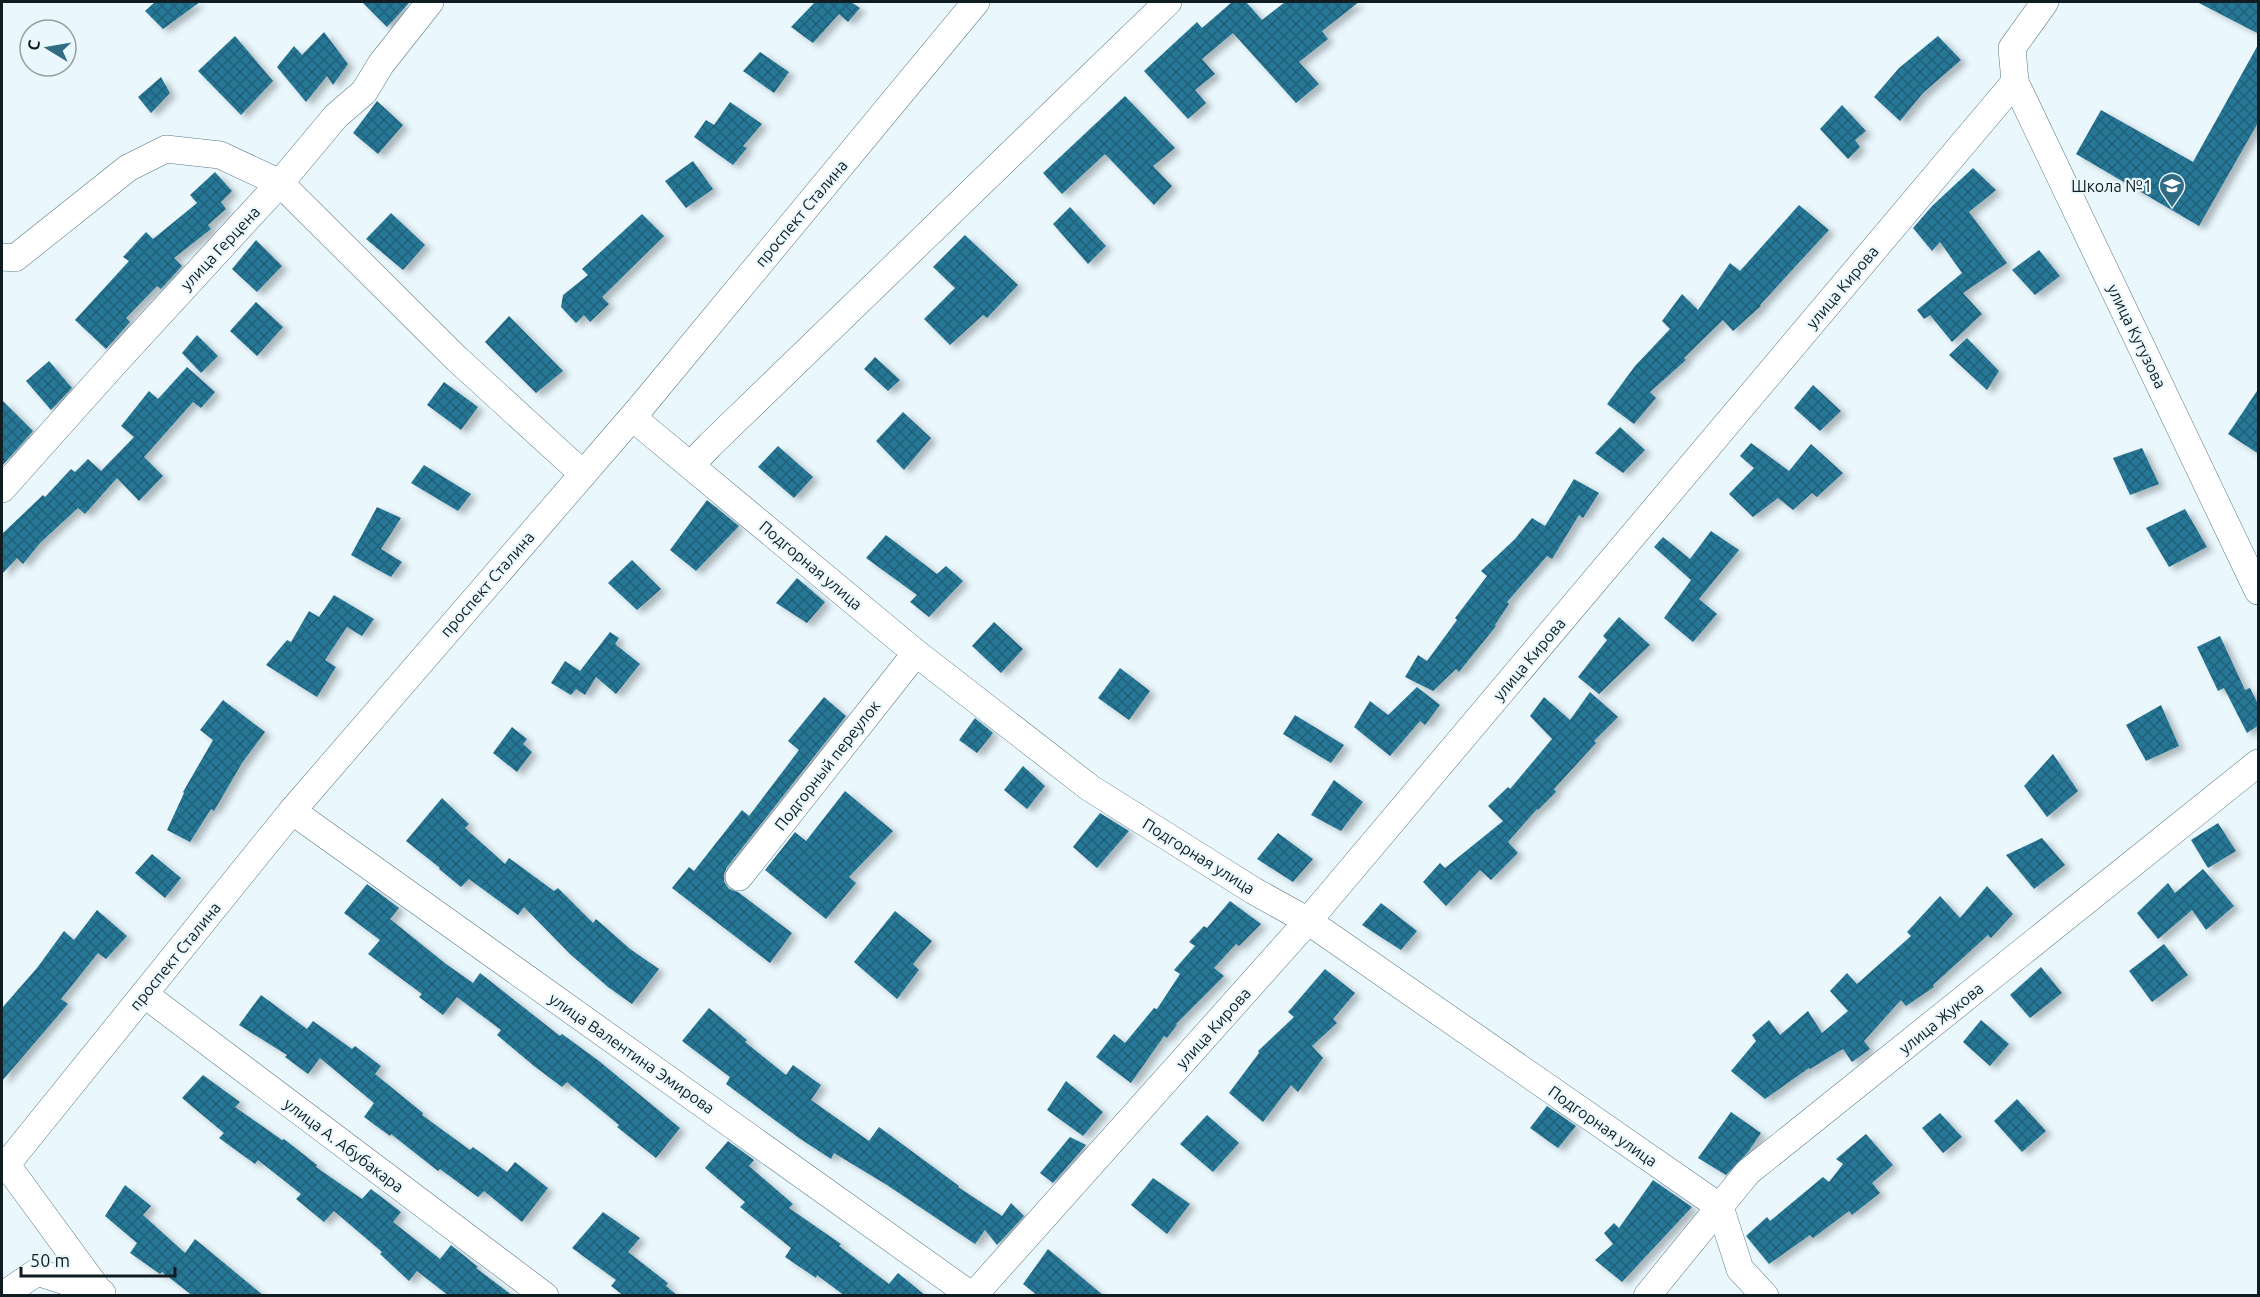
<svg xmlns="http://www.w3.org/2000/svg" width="2260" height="1297" viewBox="0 0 2260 1297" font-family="Ubuntu,sans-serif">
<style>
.building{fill:url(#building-cross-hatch);filter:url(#shadow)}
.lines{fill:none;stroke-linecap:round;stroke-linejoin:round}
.minor-casing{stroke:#597987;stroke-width:28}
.minor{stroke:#fff;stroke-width:27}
.labels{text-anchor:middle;stroke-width:4.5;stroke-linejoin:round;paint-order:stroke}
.poi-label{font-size:16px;fill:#0f1c22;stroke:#eaf8fe;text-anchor:end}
.street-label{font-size:16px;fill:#0f1c22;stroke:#eaf8fe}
</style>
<defs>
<pattern id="building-cross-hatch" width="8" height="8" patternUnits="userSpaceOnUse" patternTransform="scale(1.5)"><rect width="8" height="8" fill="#277796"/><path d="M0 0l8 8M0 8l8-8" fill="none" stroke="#20617a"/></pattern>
<filter id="shadow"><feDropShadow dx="6" dy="4" stdDeviation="3" flood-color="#0004"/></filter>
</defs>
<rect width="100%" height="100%" fill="#eaf8fe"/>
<!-- building -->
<g class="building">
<polygon points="155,2 200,2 163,29 145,11"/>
<polygon points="362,2 410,2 387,27"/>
<polygon points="815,2 851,2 860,8 848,22 839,14 813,43 791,27"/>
<polygon points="1232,2 1246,2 1262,20 1285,2 1359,2 1322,31 1328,39 1299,62 1319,84 1296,103 1233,33 1202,59 1215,74 1195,90 1206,103 1188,119 1144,71 1197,22 1202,28"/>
<polygon points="2197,2 2259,2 2259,34"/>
<polygon points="324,32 348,64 333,85 327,76 306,102 277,67 294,46 302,55"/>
<polygon points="235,36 273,81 241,115 198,71"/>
<polygon points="1938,36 1961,60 1923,93 1900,121 1874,97 1899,68"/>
<polygon points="2259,43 2259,121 2199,226 2076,154 2101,110 2193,162"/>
<polygon points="760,52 789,72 774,93 743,71"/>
<polygon points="161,77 170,93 151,113 138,97"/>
<polygon points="1125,96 1175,148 1153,166 1172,186 1154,205 1105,154 1062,194 1043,173"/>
<polygon points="377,101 403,125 378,154 353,133"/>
<polygon points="730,102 762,124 743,146 747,148 733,165 694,137 706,120 714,125"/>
<polygon points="1842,105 1866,131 1855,140 1860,147 1848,159 1820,129"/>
<polygon points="693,161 713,189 686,208 665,181"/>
<polygon points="1973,168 1996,190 1969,212 2007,263 1963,293 1982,314 1952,342 1930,315 1924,319 1917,310 1962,273 1940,242 1932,251 1913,228 1932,206"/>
<polygon points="215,172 232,191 221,202 226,209 208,225 211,229 174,258 182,266 161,289 157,286 126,318 130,322 106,349 75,320 129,261 123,257 146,232 153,239 197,203 190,195"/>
<polygon points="1799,205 1829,230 1760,305 1761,306 1733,331 1723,320 1684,358 1686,360 1650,392 1656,398 1634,424 1607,404 1635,366 1670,329 1662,321 1682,294 1698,310 1730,263 1740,271"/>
<polygon points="1070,207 1106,246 1088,264 1053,224"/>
<polygon points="391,213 425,245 403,270 366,239"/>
<polygon points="642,214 664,236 602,297 609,304 590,322 584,315 576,323 561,307 563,295 588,275 582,269"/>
<polygon points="965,235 1018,285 987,318 983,315 950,345 924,319 955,288 933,267"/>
<polygon points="256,240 282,266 257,292 232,269"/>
<polygon points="2039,250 2060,276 2035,295 2012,270"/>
<polygon points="256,302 283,327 257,356 230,331"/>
<polygon points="509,316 563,371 536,393 485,342"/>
<polygon points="197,335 218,356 201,373 182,353"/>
<polygon points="1967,338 1999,371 1987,390 1949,355"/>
<polygon points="875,357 900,380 888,391 864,369"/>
<polygon points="49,361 72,388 51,410 26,381"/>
<polygon points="187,367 215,392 201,408 193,402 144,457 163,476 139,501 117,478 85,514 78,508 40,543 23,564 17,558 2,574 2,534 43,495 45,497 71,469 75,472 88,459 101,471 134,437 121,426 149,391 158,399"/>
<polygon points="444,382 478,407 461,430 427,405"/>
<polygon points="1813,385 1841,411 1820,431 1794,408"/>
<polygon points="2259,388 2259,454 2228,434"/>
<polygon points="2,400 33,431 2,466"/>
<polygon points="903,412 931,438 904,470 876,441"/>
<polygon points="1620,427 1645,450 1623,473 1595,453"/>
<polygon points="1751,443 1789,471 1811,444 1843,473 1817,497 1812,493 1793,510 1778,498 1753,517 1729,494 1754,468 1740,456"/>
<polygon points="778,446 813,477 794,498 758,467"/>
<polygon points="2142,448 2159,484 2130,495 2113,458"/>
<polygon points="424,465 471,494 458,511 411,483"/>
<polygon points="1574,479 1599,493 1583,518 1579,515 1552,559 1547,556 1507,602 1509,604 1495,625 1496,626 1459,672 1456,669 1433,691 1405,677 1418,655 1427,661 1457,620 1455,618 1487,576 1481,571 1515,539 1532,518 1545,526"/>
<polygon points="707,500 739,526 696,571 670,550"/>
<polygon points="377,507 401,518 381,549 402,562 391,577 351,555"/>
<polygon points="2185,509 2207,547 2169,567 2146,528"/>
<polygon points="1711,531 1739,550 1699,599 1717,614 1693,642 1664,618 1691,580 1654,547 1663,537 1690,559"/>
<polygon points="886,535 937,574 946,566 963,581 929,617 910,602 917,595 866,558"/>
<polygon points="632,560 661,589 637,610 608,583"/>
<polygon points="797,578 825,602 807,623 776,603"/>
<polygon points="334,595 374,619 362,636 347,627 325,660 336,667 317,697 266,665 287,640 291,642 309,611 319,617"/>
<polygon points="1619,617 1650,645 1599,694 1578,677 1607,640 1603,636"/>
<polygon points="994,622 1023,649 1001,673 972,646"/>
<polygon points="610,632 619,638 615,644 640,664 616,694 596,677 585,695 576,689 571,695 551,683 565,661 580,671"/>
<polygon points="2220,636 2245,690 2250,688 2259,706 2259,725 2247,733 2224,688 2218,691 2197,647"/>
<polygon points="1120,668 1150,691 1129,720 1098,698"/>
<polygon points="1417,687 1440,705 1425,725 1420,721 1390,756 1354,727 1370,701 1388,715"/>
<polygon points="1590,692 1618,717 1594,741 1596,743 1554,789 1556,792 1538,810 1537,809 1508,842 1518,853 1491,880 1480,870 1446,906 1423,882 1440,863 1445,868 1503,821 1488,806 1508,787 1510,789 1552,739 1530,716 1544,697 1570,720"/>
<polygon points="824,697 846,716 727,867 724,874 724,882 729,889 738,892 792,933 770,963 672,888 689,867 694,871 742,810 749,816 799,750 788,741"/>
<polygon points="223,700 265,732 242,763 214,811 211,809 190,842 167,830 184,793 183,792 213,740 200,730"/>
<polygon points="2161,705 2179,746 2146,761 2126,725"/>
<polygon points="1295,715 1344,745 1331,763 1283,734"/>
<polygon points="975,718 993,733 977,753 959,740"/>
<polygon points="512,727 527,739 523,744 532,752 517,772 493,753"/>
<polygon points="2053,754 2078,791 2047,817 2024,786"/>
<polygon points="1023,766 1045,786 1027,809 1004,790"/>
<polygon points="1334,780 1363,802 1341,831 1311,815"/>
<polygon points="845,791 893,831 849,877 856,883 826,919 765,870 795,832 806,841"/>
<polygon points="442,798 469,824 465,828 505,864 509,858 554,891 558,888 593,923 596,919 630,949 659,969 632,1004 608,987 570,954 524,907 518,915 469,879 461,887 439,869 440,868 406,841"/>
<polygon points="1100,813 1129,831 1097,868 1073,847"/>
<polygon points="2218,823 2236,851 2208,868 2191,840"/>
<polygon points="1278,833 1313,859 1293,882 1257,859"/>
<polygon points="2042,838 2065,865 2034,889 2006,855"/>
<polygon points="152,854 181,878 165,898 135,873"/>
<polygon points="2203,869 2234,906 2206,930 2192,910 2158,939 2137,913 2168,883 2175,893"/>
<polygon points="367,884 399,908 390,919 446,964 473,983 480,973 560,1036 562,1034 599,1061 680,1128 656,1158 617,1127 619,1125 567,1082 562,1087 534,1066 497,1035 501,1030 457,997 443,1015 419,997 422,994 368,954 380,940 344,913"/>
<polygon points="1987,886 2013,914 1991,938 1988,935 1933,985 1934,987 1906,1006 1901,1000 1864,1041 1870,1049 1852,1062 1843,1049 1810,1069 1809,1068 1765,1099 1731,1071 1756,1041 1752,1035 1769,1020 1780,1035 1808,1011 1822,1033 1848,1011 1830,991 1847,973 1857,984 1911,936 1907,932 1940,896 1960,918"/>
<polygon points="1230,901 1261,924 1239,946 1236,944 1214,968 1224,976 1176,1024 1177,1025 1167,1038 1164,1036 1131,1083 1096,1057 1114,1034 1125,1043 1154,1008 1157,1009 1180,974 1174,970 1195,946 1189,942 1204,926 1207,928"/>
<polygon points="1381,903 1417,931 1401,950 1362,925"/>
<polygon points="97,910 127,936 106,959 98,953 61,999 68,1004 2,1081 2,1008 37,968 64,931 74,940"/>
<polygon points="895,911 932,941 913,964 919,970 897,999 854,962"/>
<polygon points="2164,944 2188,975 2152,1002 2129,971"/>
<polygon points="2041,967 2062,993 2030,1018 2010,995"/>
<polygon points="1325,969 1355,993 1333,1019 1337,1023 1312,1046 1323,1058 1298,1092 1291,1085 1263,1122 1229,1093 1259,1053 1258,1051 1294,1017 1288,1012"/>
<polygon points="261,995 307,1029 313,1021 352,1049 355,1046 381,1066 375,1074 423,1113 422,1115 470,1150 473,1147 507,1172 515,1162 548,1188 522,1222 484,1191 478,1197 440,1169 438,1171 391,1134 390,1136 364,1117 374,1103 320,1058 308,1074 285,1057 287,1055 239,1025"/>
<polygon points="709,1008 747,1040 745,1042 786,1075 793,1065 821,1085 811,1100 869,1141 879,1127 959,1186 958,1187 1002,1216 1011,1203 1024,1216 997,1245 985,1230 975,1244 887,1185 834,1153 831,1159 799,1138 726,1084 730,1077 682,1041"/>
<polygon points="1981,1020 2009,1044 1990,1066 1963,1042"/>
<polygon points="203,1075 240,1102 235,1107 282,1140 284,1139 317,1165 316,1167 362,1199 371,1189 401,1212 393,1222 440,1259 451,1245 478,1267 476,1268 513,1296 449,1296 417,1271 409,1281 380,1254 382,1252 334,1211 324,1222 296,1199 301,1194 258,1160 255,1164 219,1138 224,1133 182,1098"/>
<polygon points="1066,1081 1103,1112 1083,1136 1047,1110"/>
<polygon points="2017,1099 2046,1131 2022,1152 1994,1121"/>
<polygon points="1547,1106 1576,1126 1558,1148 1530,1128"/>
<polygon points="1731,1112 1761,1133 1748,1152 1726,1175 1698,1158"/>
<polygon points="1940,1113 1962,1137 1943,1153 1922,1128"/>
<polygon points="1207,1115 1239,1143 1213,1172 1180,1144"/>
<polygon points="1866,1134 1893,1165 1872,1183 1880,1193 1852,1215 1849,1211 1813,1238 1810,1235 1769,1264 1746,1236 1767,1217 1770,1221 1823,1177 1829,1182 1843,1164 1836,1159"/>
<polygon points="1070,1137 1086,1145 1053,1183 1040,1173"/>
<polygon points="728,1141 754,1160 749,1166 793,1204 789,1208 841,1244 839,1246 889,1284 898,1273 926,1296 845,1296 817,1275 816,1278 785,1257 791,1248 740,1207 745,1202 705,1168"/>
<polygon points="1153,1178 1190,1204 1167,1234 1131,1205"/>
<polygon points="1653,1180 1692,1207 1622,1282 1595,1260 1613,1244 1604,1233 1614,1223 1619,1228"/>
<polygon points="125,1185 151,1206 143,1215 185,1253 195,1239 264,1296 193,1296 162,1272 160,1274 130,1253 137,1243 105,1216"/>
<polygon points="603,1212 640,1238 628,1252 668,1283 666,1286 678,1296 624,1296 611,1286 616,1280 572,1248"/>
<polygon points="1048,1249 1104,1296 1038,1296 1023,1284"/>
</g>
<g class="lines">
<defs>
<g id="minor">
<polyline points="2015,82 2258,591"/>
<polyline points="2,257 15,258 128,168 166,149 220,155 280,183 457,359 583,474"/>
<polyline points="641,407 633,418 916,653 1090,788 1254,891 1308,921 1720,1207 1740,1269 1765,1296"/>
<polyline points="691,465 710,445 1168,2"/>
<polyline points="2,489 111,367 280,183 336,116 364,92 381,64 430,2"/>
<polyline points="292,811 972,1296"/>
<polyline points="739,877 916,653"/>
<polyline points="144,994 545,1296"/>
<polyline points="6,1164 99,1291"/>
<polyline points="2,1170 292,811 641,407 976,2"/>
<polyline points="2,1296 37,1272 102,1293"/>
<polyline points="973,1296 1308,921 2015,82 2012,48 2045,2"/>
<polyline points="1647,1296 1748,1172 2258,763"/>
</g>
</defs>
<!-- minor casing -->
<use href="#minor" class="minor-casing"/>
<!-- minor -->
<use href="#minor" class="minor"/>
</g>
<!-- icons -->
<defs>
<symbol id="school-pin" viewBox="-11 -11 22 30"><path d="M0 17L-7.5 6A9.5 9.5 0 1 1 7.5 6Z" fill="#316c84" stroke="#eaf8fe"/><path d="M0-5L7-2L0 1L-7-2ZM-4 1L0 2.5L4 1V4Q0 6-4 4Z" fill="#fff"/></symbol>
</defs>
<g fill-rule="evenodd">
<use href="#school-pin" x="2157" y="171" width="30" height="40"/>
</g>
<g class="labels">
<!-- poi labels -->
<g class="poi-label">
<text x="2152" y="192">Школа №1</text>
</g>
<!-- street labels -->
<g class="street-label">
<text transform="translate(801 213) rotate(-50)" y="6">проспект Сталина</text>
<text transform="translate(220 248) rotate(-47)" y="6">улица Герцена</text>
<text transform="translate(1842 287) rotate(-50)" y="6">улица Кирова</text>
<text transform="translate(2137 336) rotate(64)" y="6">улица Кутузова</text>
<text transform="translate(811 565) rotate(40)" y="6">Подгорная улица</text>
<text transform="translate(487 584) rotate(-49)" y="6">проспект Сталина</text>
<text transform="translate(1529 659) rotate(-50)" y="6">улица Кирова</text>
<text transform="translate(827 765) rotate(-52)" y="6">Подгорный переулок</text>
<text transform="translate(1199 856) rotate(32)" y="6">Подгорная улица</text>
<text transform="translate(175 956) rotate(-51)" y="6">проспект Сталина</text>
<text transform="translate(1941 1018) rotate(-39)" y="6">улица Жукова</text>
<text transform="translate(1213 1028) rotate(-48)" y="6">улица Кирова</text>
<text transform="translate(632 1053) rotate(35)" y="6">улица Валентина Эмирова</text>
<text transform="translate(1603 1126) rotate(35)" y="6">Подгорная улица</text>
<text transform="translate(344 1145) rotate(37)" y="6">улица А. Абубакара</text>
</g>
</g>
<!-- border -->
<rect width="2260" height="1297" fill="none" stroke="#0f1c22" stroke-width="6"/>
<!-- north arrow -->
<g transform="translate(48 48) rotate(281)"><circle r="28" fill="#eaf8fe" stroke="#92a0a6" stroke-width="1.5"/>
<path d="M0-4.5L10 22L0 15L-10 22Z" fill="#316c84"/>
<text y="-9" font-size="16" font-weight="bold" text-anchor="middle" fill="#0f1c22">С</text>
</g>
<!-- scale -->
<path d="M21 1267v9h154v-9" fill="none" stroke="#0f1c22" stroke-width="3"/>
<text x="30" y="1267" font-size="18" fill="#0f1c22" stroke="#eaf8fe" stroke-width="4.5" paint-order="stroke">50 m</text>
</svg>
